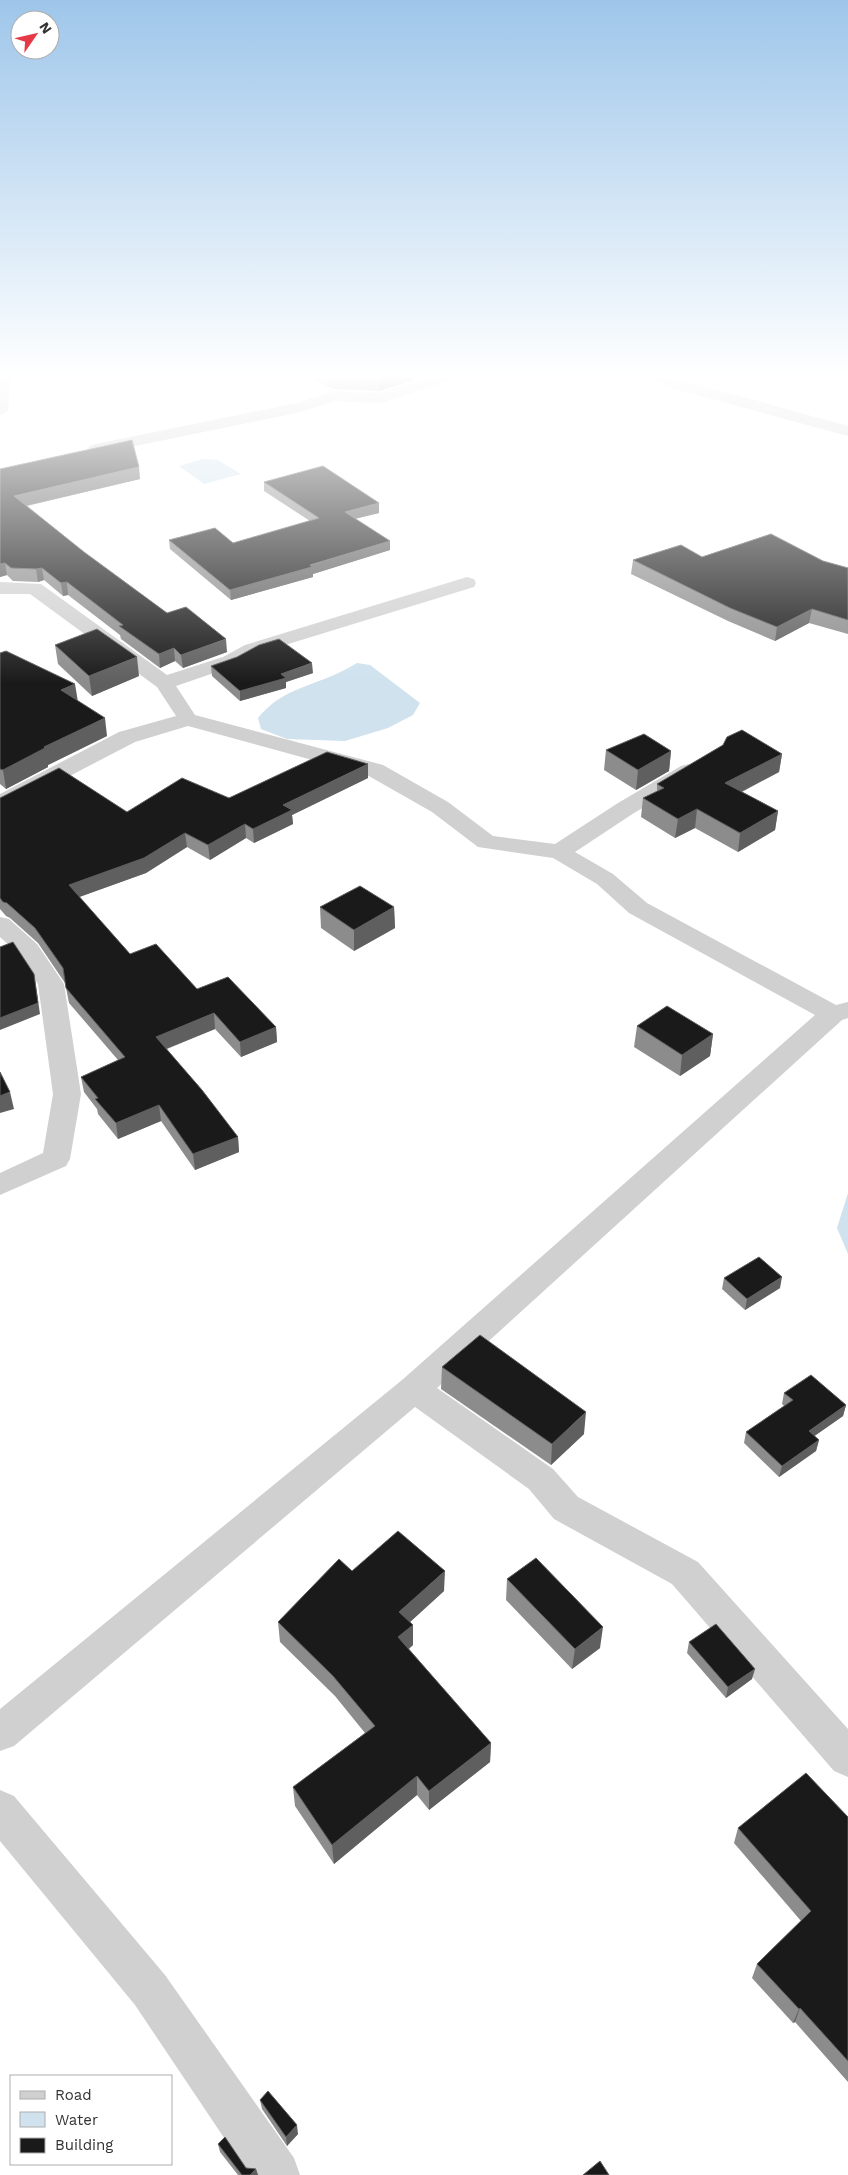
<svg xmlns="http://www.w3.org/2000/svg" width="848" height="2175" viewBox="0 0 848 2175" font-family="'Work Sans',sans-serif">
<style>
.water{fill:#cfe2ee}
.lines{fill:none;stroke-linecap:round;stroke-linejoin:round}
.minor{fill:#d0d0d0;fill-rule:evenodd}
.wall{fill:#8c8c8c}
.shaded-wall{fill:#5f5f5f}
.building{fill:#1a1a1a;stroke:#5f5f5f}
</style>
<rect width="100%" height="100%" fill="#fff"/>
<!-- water -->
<g class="water">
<polygon points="203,459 218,460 241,474 204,484 179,466"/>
<path d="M357,663L370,665L420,703L413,715L388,728L345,741L287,739L261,729L258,718C281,690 306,688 336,674C343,671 350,667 357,663Z"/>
<polygon points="848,1193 848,1254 837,1228"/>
</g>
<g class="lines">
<!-- minor -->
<g class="minor">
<polygon points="0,378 11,378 8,410 5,413 0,415"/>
<polygon points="428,378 452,378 450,381 380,403 335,401 301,412 96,454 90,452 88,449 90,446 96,444 297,403 334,391 379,393"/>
<polygon points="652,378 674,378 848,426 848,436 682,391 654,381"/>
<polygon points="467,577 474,579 476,583 474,587 259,653 237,665 176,686 195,715 383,765 448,802 493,836 555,844 618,803 681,766 689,764 697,766 700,771 697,776 634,813 575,852 613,874 647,903 836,1005 848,1002 848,1018 842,1020 437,1388 553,1469 578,1497 698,1562 848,1729 848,1777 834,1771 672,1584 554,1519 529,1489 415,1407 14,1746 0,1751 0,1709 402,1380 815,1015 629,913 597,884 553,858 478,847 432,812 367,775 188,726 135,742 8,808 0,810 0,794 119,732 176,716 157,687 30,594 0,594 0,582 41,584 167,675 223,657 245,645"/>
<polygon points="0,917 9,919 37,944 64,984 81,1094 70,1159 66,1166 0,1195 0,1173 43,1153 53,1094 38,984 19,954 0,937"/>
<polygon points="0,1790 14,1796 165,1975 294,2158 300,2175 249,2175 135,2005 0,1841"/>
</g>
</g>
<!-- wall -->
<g class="wall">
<polygon points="312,378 414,378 414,380 379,391 333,389"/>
<polygon points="0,469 140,479 27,506 84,552 167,613 227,652 183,668 175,661 160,668 121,639 120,635 68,595 63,596 44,580 38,582 13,581 7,575 0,577"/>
<polygon points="264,482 379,513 355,519 390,541 390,550 313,574 313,577 231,600 170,549 169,540 233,543 310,521 264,491"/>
<polygon points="702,557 823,561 848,568 848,634 809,623 775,641 728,621 631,574 633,560"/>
<polygon points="55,645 139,676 92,696 58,664"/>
<polygon points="0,653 77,700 107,736 48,765 48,767 6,789 0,784"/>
<polygon points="211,666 313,673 286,682 286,688 240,701 212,676"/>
<polygon points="606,750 671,751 669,771 636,790 604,770"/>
<polygon points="782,754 779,772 742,792 778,811 775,830 738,852 695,828 675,838 641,817 643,798 657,791 657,784"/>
<polygon points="368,778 292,815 293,824 254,843 246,838 210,860 187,847 146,873 79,897 130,954 197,989 276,1027 277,1042 241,1057 215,1029 167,1049 238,1137 239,1152 195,1170 161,1121 118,1139 98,1114 97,1109 84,1092 81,1077 118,1060 69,1003 65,983 38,943 10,918 6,916 0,909 0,798 127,812"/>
<polygon points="320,907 394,907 395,928 354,951 321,928"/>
<polygon points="637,1026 713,1034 710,1056 680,1076 634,1047"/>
<polygon points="724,1278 780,1288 745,1310 722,1289"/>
<polygon points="442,1367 584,1434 551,1465 441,1389"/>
<polygon points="784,1393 846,1405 843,1416 814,1436 819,1440 816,1451 779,1477 744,1443 746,1432 784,1406 782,1404"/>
<polygon points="352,1571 444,1591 410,1622 413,1625 413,1645 409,1649 491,1743 490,1762 429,1810 417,1795 334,1864 295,1806 293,1787 365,1733 335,1696 280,1642 278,1622"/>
<polygon points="507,1579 600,1648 572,1669 506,1600"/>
<polygon points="689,1642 752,1679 726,1698 687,1653"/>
<polygon points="848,1817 848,2082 795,2022 793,2023 752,1978 757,1964 801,1921 734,1843 738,1828"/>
<polygon points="260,2100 298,2134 287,2146 262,2109"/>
<polygon points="218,2144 246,2168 256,2169 258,2175 238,2175 220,2152"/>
</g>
<!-- shaded-wall -->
<g class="shaded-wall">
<polygon points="379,378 414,378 414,380 379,391"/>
<polygon points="139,467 140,479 16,508 14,496"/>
<polygon points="379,503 379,513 345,521 345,512"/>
<polygon points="390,541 390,550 313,574 313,577 231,600 230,590"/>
<polygon points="5,563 7,575 0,577 0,564"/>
<polygon points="42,568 44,580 38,582 36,569"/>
<polygon points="67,582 68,595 63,596 61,583"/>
<polygon points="812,609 809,623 775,641 777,627"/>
<polygon points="226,639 227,652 183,668 181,655"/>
<polygon points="174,648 175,661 160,668 159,654"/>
<polygon points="137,657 139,676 92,696 89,676"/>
<polygon points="312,663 313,673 286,682 286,688 240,701 240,691 281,674"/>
<polygon points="75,684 78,702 61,690"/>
<polygon points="105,718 107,736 48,765 48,767 6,789 3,770 44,747"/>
<polygon points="671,751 669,771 636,790 638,770"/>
<polygon points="782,754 779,772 723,801 725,783"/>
<polygon points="368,764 368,778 292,815 293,824 254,843 253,829 283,805"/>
<polygon points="697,809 695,828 675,838 678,819"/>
<polygon points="778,811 775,830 738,852 740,833"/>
<polygon points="245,824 246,838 210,860 208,845"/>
<polygon points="185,833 187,847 146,873 71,900 69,885"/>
<polygon points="394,907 395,928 354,951 354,930"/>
<polygon points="34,974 40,1014 0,1030 0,1018"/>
<polygon points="214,1013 215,1029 158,1052 156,1037"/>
<polygon points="276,1027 277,1042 241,1057 240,1042"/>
<polygon points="713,1034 710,1056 680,1076 682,1055"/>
<polygon points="10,1092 14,1109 0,1113 0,1096"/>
<polygon points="159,1105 161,1121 118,1139 116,1123"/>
<polygon points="238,1137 239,1152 195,1170 193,1154"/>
<polygon points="782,1277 780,1288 745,1310 747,1299"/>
<polygon points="846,1405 843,1416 806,1442 809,1431"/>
<polygon points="586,1412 584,1434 551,1465 552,1444"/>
<polygon points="819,1440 816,1451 779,1477 782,1466"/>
<polygon points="445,1571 444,1591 399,1632 399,1612"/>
<polygon points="413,1625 413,1645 398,1657 398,1637"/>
<polygon points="603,1627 600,1648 572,1669 575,1649"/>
<polygon points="755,1669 752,1679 726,1698 728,1687"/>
<polygon points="491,1743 490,1762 429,1810 429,1791"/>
<polygon points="417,1776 417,1795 334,1864 332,1845"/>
<polygon points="800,2008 795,2022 793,2023 799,2009"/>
<polygon points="297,2125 298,2134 287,2146 286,2137"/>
<polygon points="256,2169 258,2175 250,2175"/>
</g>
<!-- building -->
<g class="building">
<polygon points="132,440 139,467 14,496 84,552 167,613 186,607 226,639 181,655 174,648 159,654 119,626 123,625 67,582 61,583 42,568 36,569 11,568 5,563 0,564 0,469"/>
<polygon points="323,466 379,503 345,512 390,541 310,565 312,567 230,590 169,540 215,528 233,543 319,518 264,482"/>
<polygon points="771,534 823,561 848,568 848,620 812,609 777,627 730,608 633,560 681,545 702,557"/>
<polygon points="97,629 137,657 89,676 55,645"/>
<polygon points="279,639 312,663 281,674 286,678 240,691 211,666 237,657 259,645"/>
<polygon points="6,651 75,684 61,690 105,718 44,747 45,748 3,770 0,769 0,653"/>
<polygon points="742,730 782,754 725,783 778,811 740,833 697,809 678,819 643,798 664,788 657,784 723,745 727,737"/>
<polygon points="644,734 671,751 638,770 606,750"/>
<polygon points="327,752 368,764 283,805 292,810 253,829 245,824 208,845 185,833 144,858 69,885 130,954 156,944 197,989 228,977 276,1027 240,1042 214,1013 156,1037 202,1090 238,1137 193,1154 159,1105 116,1123 95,1099 98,1098 81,1077 125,1057 66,988 63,968 35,928 7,903 3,902 0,898 0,798 59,768 127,812 182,778 229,798"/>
<polygon points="360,886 394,907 354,930 320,907"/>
<polygon points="13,942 34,974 38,1003 0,1018 0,947"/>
<polygon points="667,1006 713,1034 682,1055 637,1026"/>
<polygon points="0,1072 10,1092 0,1096"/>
<polygon points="759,1257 782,1277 747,1299 724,1278"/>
<polygon points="480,1335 586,1412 552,1444 442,1367"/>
<polygon points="811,1375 846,1405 809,1431 819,1440 782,1466 746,1432 793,1400 784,1393"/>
<polygon points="398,1531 445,1571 399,1612 413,1625 398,1637 491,1743 429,1791 417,1776 332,1845 293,1787 375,1726 333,1676 278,1622 339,1559 352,1571"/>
<polygon points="536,1558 603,1627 575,1649 507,1579"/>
<polygon points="716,1624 755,1669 728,1687 689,1642"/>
<polygon points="806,1773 848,1817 848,2061 800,2008 799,2009 757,1964 811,1911 738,1828"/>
<polygon points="268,2091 297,2125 286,2137 260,2100"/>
<polygon points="225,2137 246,2168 256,2169 250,2175 242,2175 218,2144"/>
<polygon points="600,2161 609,2175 583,2175"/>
</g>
<!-- sky -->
<linearGradient id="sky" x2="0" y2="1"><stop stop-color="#9ec6ea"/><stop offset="0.55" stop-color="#fff"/><stop offset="1" stop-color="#fff" stop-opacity="0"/></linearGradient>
<rect width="848" height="683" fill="url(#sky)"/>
<!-- legend -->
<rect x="10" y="2075" width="162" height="90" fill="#ffffff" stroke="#adadad"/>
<rect x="20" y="2091" width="25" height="8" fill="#d0d0d0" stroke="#adadad"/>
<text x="55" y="2100" font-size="15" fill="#333333">Road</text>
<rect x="20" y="2112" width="25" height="15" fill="#cfe2ee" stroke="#adadad"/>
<text x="55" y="2125" font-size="15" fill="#333333">Water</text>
<rect x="20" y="2138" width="25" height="15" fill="#1a1a1a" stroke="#adadad"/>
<text x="55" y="2150" font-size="15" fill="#333333">Building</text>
<!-- north arrow -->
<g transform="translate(35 35) rotate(56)"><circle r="24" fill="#ffffff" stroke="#adadad"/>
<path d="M0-4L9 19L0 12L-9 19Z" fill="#e63946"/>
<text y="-8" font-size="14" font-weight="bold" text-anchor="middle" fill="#333333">N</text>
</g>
</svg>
